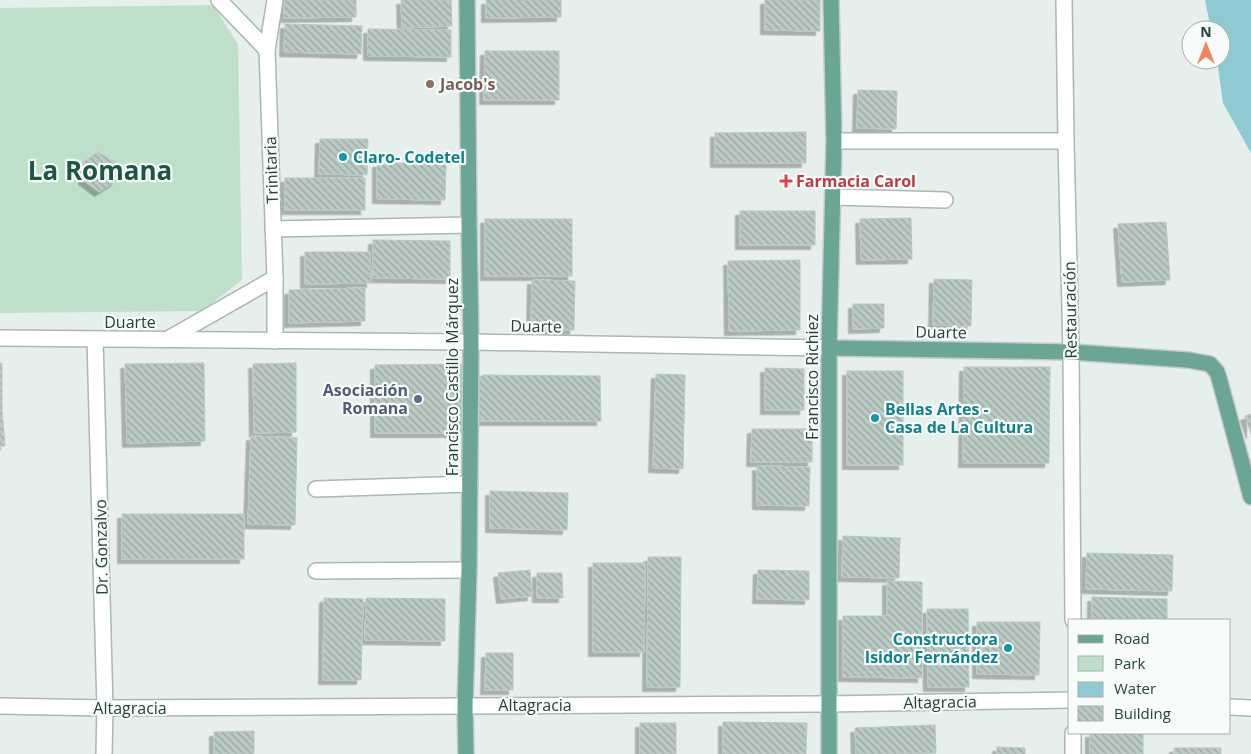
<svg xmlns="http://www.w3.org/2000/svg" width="1251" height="754" viewBox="0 0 1251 754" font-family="'Open Sans',sans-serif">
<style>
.park{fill:#bfe0c8}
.water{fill:#8ec9d4}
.building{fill:url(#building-back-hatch);stroke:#b8c9c2;filter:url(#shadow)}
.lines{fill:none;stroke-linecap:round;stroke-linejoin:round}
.minor-casing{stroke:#a8b8b2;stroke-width:18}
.major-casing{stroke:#c2cac8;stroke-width:18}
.minor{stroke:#fff;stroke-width:15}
.major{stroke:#6aa596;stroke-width:15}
.education-dot{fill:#8d6e63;stroke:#f7fbf9;stroke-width:2}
.culture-dot{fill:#0f9aa8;stroke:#f7fbf9;stroke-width:2}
.health-dot{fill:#e0444e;stroke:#f7fbf9;stroke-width:2}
.service-dot{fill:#5c6f8a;stroke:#f7fbf9;stroke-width:2}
.labels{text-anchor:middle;stroke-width:4.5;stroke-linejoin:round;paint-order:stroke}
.education-label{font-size:16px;font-weight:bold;fill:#785e54;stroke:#f7fbf9;text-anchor:start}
.culture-label{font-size:16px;font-weight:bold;fill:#0d838f;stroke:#f7fbf9;text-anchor:start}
.street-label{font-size:16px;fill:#24423a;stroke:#f7fbf9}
.health-label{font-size:16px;font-weight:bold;fill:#be3a42;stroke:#f7fbf9;text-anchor:start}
.service-label{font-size:16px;font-weight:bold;fill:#4e5e75;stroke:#f7fbf9;text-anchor:end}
.town-label{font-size:26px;font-weight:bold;fill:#1f5548;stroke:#f7fbf9}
</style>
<defs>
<pattern id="building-back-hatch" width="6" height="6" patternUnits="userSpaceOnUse" patternTransform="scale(1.25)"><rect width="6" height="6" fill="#bbcac4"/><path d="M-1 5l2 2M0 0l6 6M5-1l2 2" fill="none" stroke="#98a6a0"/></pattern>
<filter id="shadow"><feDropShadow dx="-4.5" dy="4.5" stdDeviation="0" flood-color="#0004"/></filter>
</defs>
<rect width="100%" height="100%" fill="#e6efeb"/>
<!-- park -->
<polygon class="park" points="213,5 238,44 242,280 202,311 0,313 0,8"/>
<!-- water -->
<polygon class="water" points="1205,0 1251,0 1251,153 1223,103 1217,60 1221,60 1221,30 1211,30"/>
<!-- building -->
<g class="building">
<polygon points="284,0 356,0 356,17 284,18"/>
<polygon points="401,0 451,0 452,26 402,28"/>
<polygon points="486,0 561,0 561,17 486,18"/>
<polygon points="765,0 820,0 820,31 765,30"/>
<polygon points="285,24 362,26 361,54 284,52"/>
<polygon points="368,29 451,30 451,57 368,56"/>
<polygon points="485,51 559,51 559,100 484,100"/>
<polygon points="858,90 897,91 896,129 857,128"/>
<polygon points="806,132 806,163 715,163 715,133"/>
<polygon points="320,139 368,139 367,175 319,174"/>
<polygon points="98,152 115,162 116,181 99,192 83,180 82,163"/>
<polygon points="377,163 446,163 445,200 377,199"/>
<rect x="285" y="178" width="80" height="32"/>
<rect x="740" y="211" width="75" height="34"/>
<polygon points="911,218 912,259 861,260 860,219"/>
<rect x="485" y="219" width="87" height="57"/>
<polygon points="1166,222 1170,280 1122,282 1118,224"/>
<polygon points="373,240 450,241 450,279 373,278"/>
<polygon points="305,252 370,252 371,283 305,284"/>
<polygon points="800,260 800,330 729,331 728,261"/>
<polygon points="934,279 972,280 971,326 933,325"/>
<polygon points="532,280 575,281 574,330 531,329"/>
<polygon points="365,288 365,321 289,323 289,290"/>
<polygon points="853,304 884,304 884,328 853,329"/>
<polygon points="0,363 2,363 2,409 5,446 0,446"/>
<polygon points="204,363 205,441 127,443 125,364"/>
<polygon points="296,363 296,432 254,433 253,364"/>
<polygon points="462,364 462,433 375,433 375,365"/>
<polygon points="964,367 1050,367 1049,463 963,463"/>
<polygon points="765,368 804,369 804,410 765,410"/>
<rect x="847" y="371" width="56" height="94"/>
<polygon points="656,374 685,375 683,469 653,468"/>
<polygon points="483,375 600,376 601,421 477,421 476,380"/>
<polygon points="1251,414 1251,434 1245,416"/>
<polygon points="752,429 812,429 812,462 751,462"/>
<polygon points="251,436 297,438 295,525 248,524"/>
<polygon points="757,466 810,467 809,506 757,505"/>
<polygon points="490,491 568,493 567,530 490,528"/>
<rect x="122" y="514" width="122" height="45"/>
<polygon points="843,536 900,538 899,578 842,577"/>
<polygon points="1087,553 1173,555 1172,591 1086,589"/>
<polygon points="648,557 681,557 680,687 647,687"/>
<polygon points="593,563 645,563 644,652 593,652"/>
<polygon points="530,570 532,596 501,599 498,573"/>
<polygon points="758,570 809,571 809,600 757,599"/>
<polygon points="537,573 562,573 563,598 537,598"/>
<polygon points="887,581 922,582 922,678 843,677 843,616 887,616"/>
<polygon points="1092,597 1167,599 1167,620 1092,620"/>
<polygon points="324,598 363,599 361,680 323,680"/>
<polygon points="366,598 445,599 445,641 365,640"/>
<polygon points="927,609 968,609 969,687 928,687"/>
<polygon points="977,622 1040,622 1039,675 977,674"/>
<polygon points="486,653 513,653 513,690 485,690"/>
<polygon points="723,722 807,723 806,754 723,754"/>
<rect x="640" y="723" width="36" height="31"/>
<polygon points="935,725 936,753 856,754 855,728"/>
<polygon points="254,731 254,754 214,754 214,732"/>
<rect x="1090" y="733" width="53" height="21"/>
<polygon points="997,747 1025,748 1025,754 997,754"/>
<rect x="1174" y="748" width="47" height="6"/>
</g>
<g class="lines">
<defs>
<g id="minor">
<polyline points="219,0 267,50"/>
<polyline points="1064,0 1066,141 1071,352 1073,620"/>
<polyline points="834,141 1066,141"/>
<polyline points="833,197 945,200"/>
<polyline points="273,229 469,225"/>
<polyline points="0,338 471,342 829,348"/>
<polyline points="95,339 105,708 104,754"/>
<polyline points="168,339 275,278"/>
<polyline points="275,341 275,278 267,50 275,0"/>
<polyline points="316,489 470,484"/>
<polyline points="316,571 469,570"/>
<polyline points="0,706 105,708 828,704 1070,700"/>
<polyline points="1230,707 1251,708"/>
<polyline points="1073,754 1073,733"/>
</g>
<g id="major">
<polyline points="829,348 1071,352 1188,360 1210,364 1217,372 1219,378 1251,497"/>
<polyline points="466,754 465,706 469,570 471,342 469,225 467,0"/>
<polyline points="829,754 829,348 834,141 831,0"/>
</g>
</defs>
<!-- minor casing -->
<use href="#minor" class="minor-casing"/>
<!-- major casing -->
<use href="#major" class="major-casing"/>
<!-- minor -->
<use href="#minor" class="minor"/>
<!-- major -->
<use href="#major" class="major"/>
</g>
<!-- markers -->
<circle class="education-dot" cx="430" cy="84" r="5"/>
<g class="culture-dot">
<circle cx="343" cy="157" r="5"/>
<circle cx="875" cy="418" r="5"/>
<circle cx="1008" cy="648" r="5"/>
</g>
<path class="health-dot" d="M783.5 173.5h5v5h5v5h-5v5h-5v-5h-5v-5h5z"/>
<circle class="service-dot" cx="418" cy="399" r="5"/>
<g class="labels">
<!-- education labels -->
<g class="education-label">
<text x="440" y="90">Jacob's</text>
</g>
<!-- culture labels -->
<g class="culture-label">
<text x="353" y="163">Claro- Codetel</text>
<text x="885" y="415">Bellas Artes -<tspan x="885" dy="18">Casa de La Cultura</tspan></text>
<text x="998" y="645" text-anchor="end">Constructora<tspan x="998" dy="18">Isidor Fernández</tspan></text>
</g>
<!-- street labels -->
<g class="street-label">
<text transform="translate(271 170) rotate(-92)" y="6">Trinitaria</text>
<text transform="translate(1070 310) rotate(-91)" y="6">Restauración</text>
<text x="130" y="328">Duarte</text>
<text transform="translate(536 326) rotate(1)" y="6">Duarte</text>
<text transform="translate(941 332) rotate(1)" y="6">Duarte</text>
<text transform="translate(452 377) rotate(-90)" y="6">Francisco Castillo Márquez</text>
<text transform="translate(812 377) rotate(-90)" y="6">Francisco Richiez</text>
<text transform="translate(101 547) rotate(-91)" y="6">Dr. Gonzalvo</text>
<text transform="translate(940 702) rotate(-1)" y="6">Altagracia</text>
<text x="535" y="711">Altagracia</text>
<text x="130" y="714">Altagracia</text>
</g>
<!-- health labels -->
<g class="health-label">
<text x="796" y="187">Farmacia Carol</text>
</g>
<!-- service labels -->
<g class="service-label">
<text x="408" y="396">Asociación<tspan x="408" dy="18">Romana</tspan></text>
</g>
<!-- town labels -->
<g class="town-label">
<text x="100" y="180">La Romana</text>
</g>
</g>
<!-- legend -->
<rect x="1068" y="619" width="162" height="115" fill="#f7fbf9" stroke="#a3b1ad"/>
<rect x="1078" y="635" width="25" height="8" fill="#6aa596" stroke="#a3b1ad"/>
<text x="1114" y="644" font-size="15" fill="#24423a">Road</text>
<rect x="1078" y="656" width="25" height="15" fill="#bfe0c8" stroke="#a3b1ad"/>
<text x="1114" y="669" font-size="15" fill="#24423a">Park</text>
<rect x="1078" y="682" width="25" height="15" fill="#8ec9d4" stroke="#a3b1ad"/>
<text x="1114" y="694" font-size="15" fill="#24423a">Water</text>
<rect x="1078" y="706" width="25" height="15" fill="url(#building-back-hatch)" stroke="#a3b1ad"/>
<text x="1114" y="719" font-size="15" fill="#24423a">Building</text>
<!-- north arrow -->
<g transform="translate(1206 45)"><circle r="24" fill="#f7fbf9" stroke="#a3b1ad"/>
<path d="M0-4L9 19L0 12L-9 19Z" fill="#f4845f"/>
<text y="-8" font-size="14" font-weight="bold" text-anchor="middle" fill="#24423a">N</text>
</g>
</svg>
